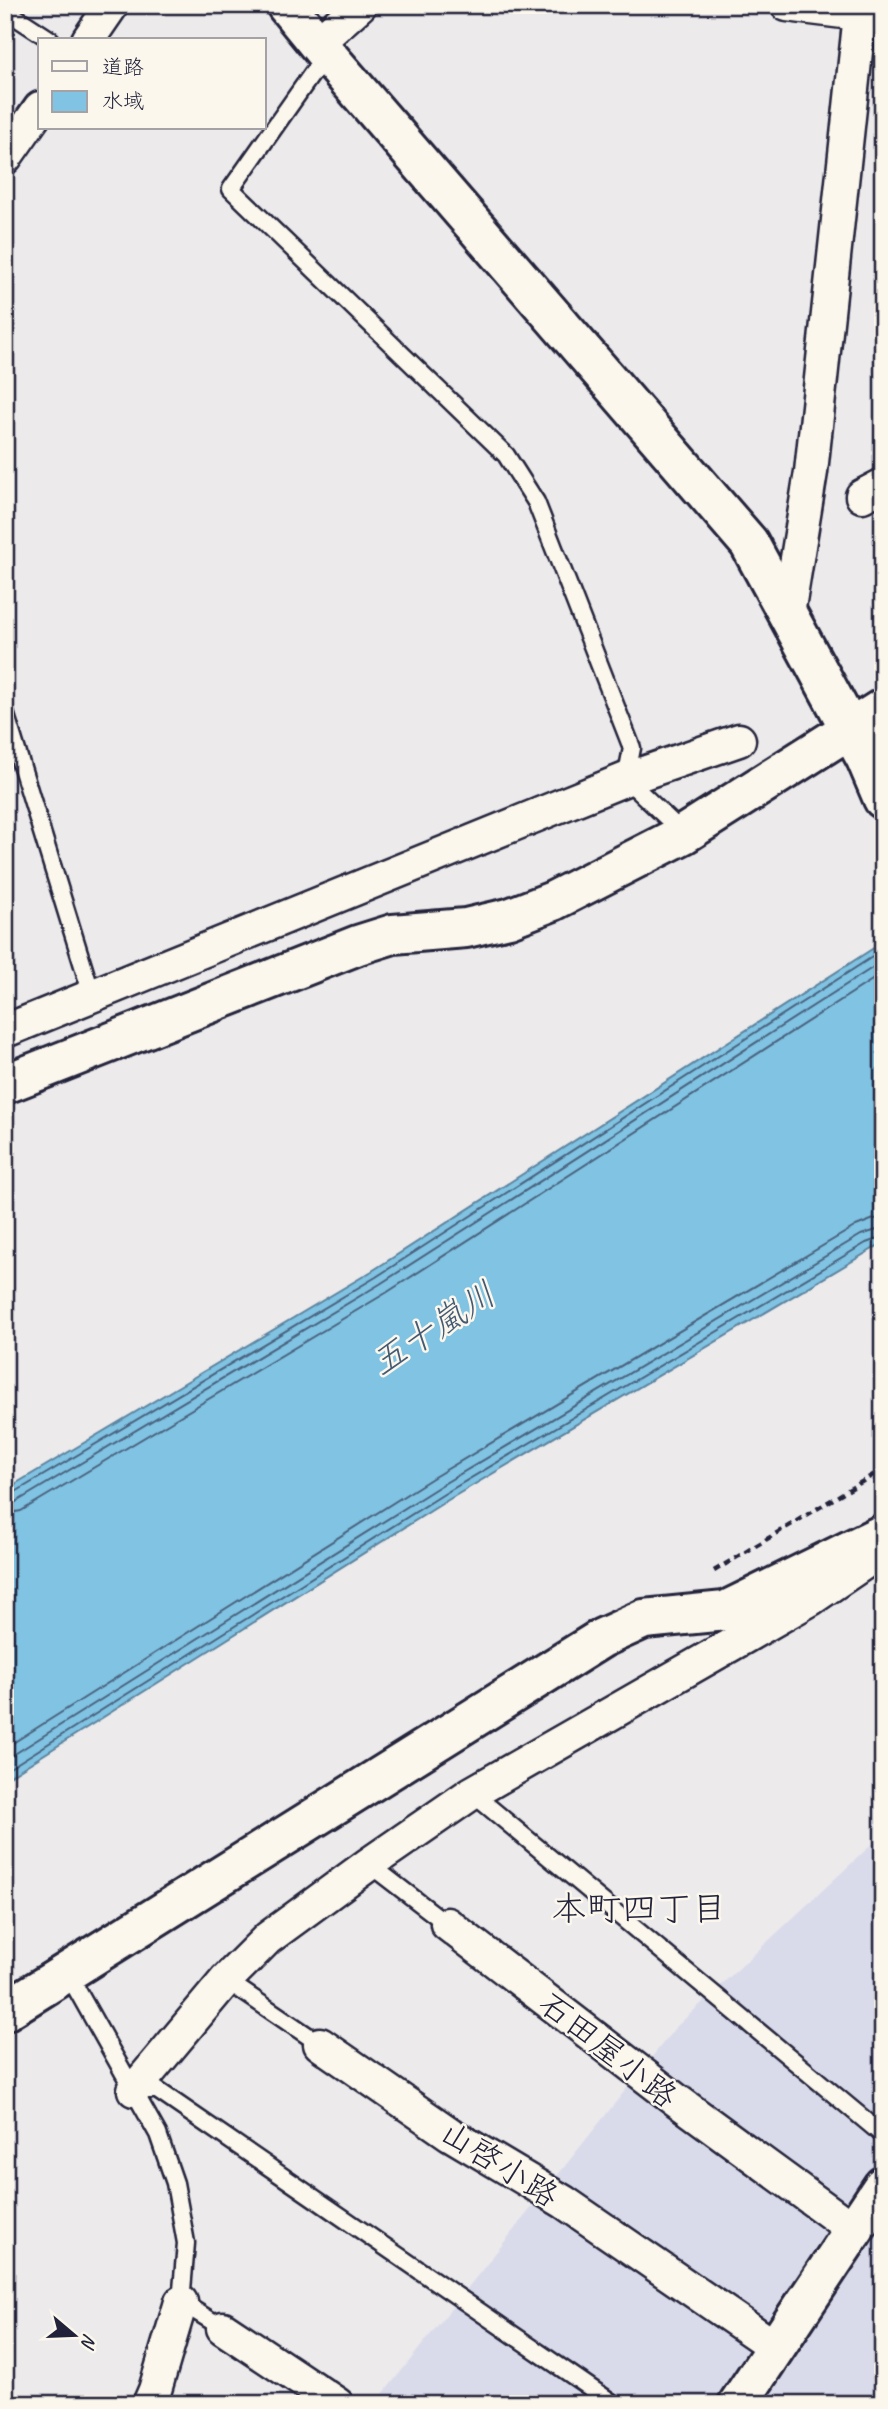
<svg xmlns="http://www.w3.org/2000/svg" width="888" height="2409" viewBox="0 0 888 2409" font-family="Caveat,'Klee One',sans-serif">
<style>
.built{fill:#dadbea}
.water{fill:#81c3e2;stroke:#5b839f;stroke-width:2}
.lines{fill:none;stroke-linecap:round;stroke-linejoin:round}
.shore{stroke:#48627e;stroke-width:2}
.lane-casing{stroke:#22223b;stroke-width:21}
.street-casing{stroke:#22223b;stroke-width:37}
.secondary-casing{stroke:#22223b;stroke-width:44}
.path{stroke:#22223b;stroke-width:4.5;stroke-dasharray:7 5;stroke-linecap:butt}
.lane{stroke:#fbf7ec;stroke-width:16}
.street{stroke:#fbf7ec;stroke-width:32}
.secondary{stroke:#fbf7ec;stroke-width:38}
.labels{text-anchor:middle;stroke-width:5;stroke-linejoin:round;paint-order:stroke}
.street-label{font-size:33px;fill:#22223b;stroke:#fbf7ec}
.water-label{font-size:35px;font-style:italic;fill:#435a75;stroke:#fbf7ec}
.neighbourhood-label{font-size:35px;fill:#22223b;stroke:#fbf7ec}
</style>
<rect width="100%" height="100%" fill="#eceaeb"/>
<filter id="ink" filterUnits="userSpaceOnUse"><feTurbulence type="fractalNoise" baseFrequency=".0143" numOctaves="2"/><feDisplacementMap in="SourceGraphic" scale="14" xChannelSelector="R" yChannelSelector="G"/><feConvolveMatrix kernelMatrix="1 2 1 2 8 2 1 2 1" color-interpolation-filters="sRGB"/></filter>
<g filter="url(#ink)">
<!-- built -->
<polygon class="built" points="883,1834 883,2404 375,2404 675,2028"/>
<!-- water -->
<polygon class="water" points="883,942 883,1243 448,1500 5,1779 5,1490 372,1271"/>
<g class="lines">
<!-- shore -->
<g class="shore">
<polyline points="5,1495 12,1494 376,1277 883,950"/>
<polyline points="5,1504 16,1502 380,1284 883,961"/>
<polyline points="5,1514 21,1511 386,1293 883,973"/>
<polyline points="5,1748 434,1477 856,1226 874,1219 883,1218"/>
<polyline points="5,1760 440,1486 861,1235 883,1228"/>
<polyline points="5,1771 444,1494 866,1243 883,1237"/>
</g>
<defs>
<g id="lane">
<polyline points="5,10 51,40"/>
<polyline points="326,54 231,189 506,455 536,502 632,748 626,779 684,834"/>
<polyline points="5,712 92,995"/>
<polyline points="472,1793 883,2135"/>
<polyline points="369,1864 447,1924"/>
<polyline points="67,1972 158,2134 175,2183 186,2243 181,2302 223,2328"/>
<polyline points="226,1980 320,2044"/>
<polyline points="134,2090 157,2090 614,2404"/>
</g>
<g id="street">
<polyline points="787,5 883,17"/>
<polyline points="88,40 112,5"/>
<polyline points="317,43 360,5"/>
<polyline points="5,158 40,108"/>
<polyline points="862,496 883,485"/>
<polyline points="788,614 811,472 861,5"/>
<polyline points="5,1031 626,779 739,740"/>
<polyline points="447,1924 675,2099 854,2230"/>
<polyline points="320,2044 450,2134 564,2202 775,2347"/>
<polyline points="134,2090 226,1980 268,1938 369,1864 472,1793 811,1599 883,1550"/>
<polyline points="223,2328 337,2404"/>
<polyline points="149,2404 155,2390 181,2302"/>
</g>
<g id="secondary">
<polyline points="286,5 326,54 749,543 866,759 883,799"/>
<polyline points="5,1084 358,945 393,934 466,928 509,918 553,901 684,834 883,708"/>
<polyline points="5,2011 602,1638 644,1619 725,1611 883,1534"/>
<polyline points="738,2404 883,2186"/>
</g>
</defs>
<!-- lane casing -->
<use href="#lane" class="lane-casing"/>
<!-- street casing -->
<use href="#street" class="street-casing"/>
<!-- secondary casing -->
<use href="#secondary" class="secondary-casing"/>
<!-- path -->
<polyline class="path" points="714,1571 883,1469"/>
<!-- lane -->
<use href="#lane" class="lane"/>
<!-- street -->
<use href="#street" class="street"/>
<!-- secondary -->
<use href="#secondary" class="secondary"/>
</g>
</g>
<g class="labels">
<!-- street labels -->
<g class="street-label">
<text transform="translate(609 2049) rotate(38)" y="12">石田屋小路</text>
<text transform="translate(500 2163) rotate(32)" y="12">山啓小路</text>
</g>
<!-- water labels -->
<g class="water-label">
<text transform="translate(433 1328) rotate(-33)" y="12">五十嵐川</text>
</g>
<!-- neighbourhood labels -->
<g class="neighbourhood-label">
<text x="639" y="1920">本町四丁目</text>
</g>
</g>
<!-- margin -->
<rect width="888" height="2409" fill="none" stroke="#fbf7ec" stroke-width="28"/>
<rect x="14" y="14" width="860" height="2381" fill="none" stroke="#22223b" stroke-width="2.5" filter="url(#ink)"/>
<!-- legend -->
<rect x="38" y="38" width="228" height="91" fill="#fbf7ec" stroke="#a4a2a5" stroke-width="2"/>
<rect x="52" y="61" width="35" height="10" fill="#fbf7ec" stroke="#a4a2a5" stroke-width="2"/>
<text x="102" y="74" font-size="21" fill="#22223b">道路</text>
<rect x="52" y="91" width="35" height="21" fill="#81c3e2" stroke="#a4a2a5" stroke-width="2"/>
<text x="102" y="108" font-size="21" fill="#22223b">水域</text>
<!-- north arrow -->
<g transform="translate(74 2335) rotate(109)" stroke="#fbf7ec" stroke-width="5" paint-order="stroke">
<path d="M0-5L12 26L0 18L-12 26Z" fill="#22223b"/>
<text y="-10" font-size="19" font-weight="bold" text-anchor="middle" fill="#22223b">N</text>
</g>
</svg>
